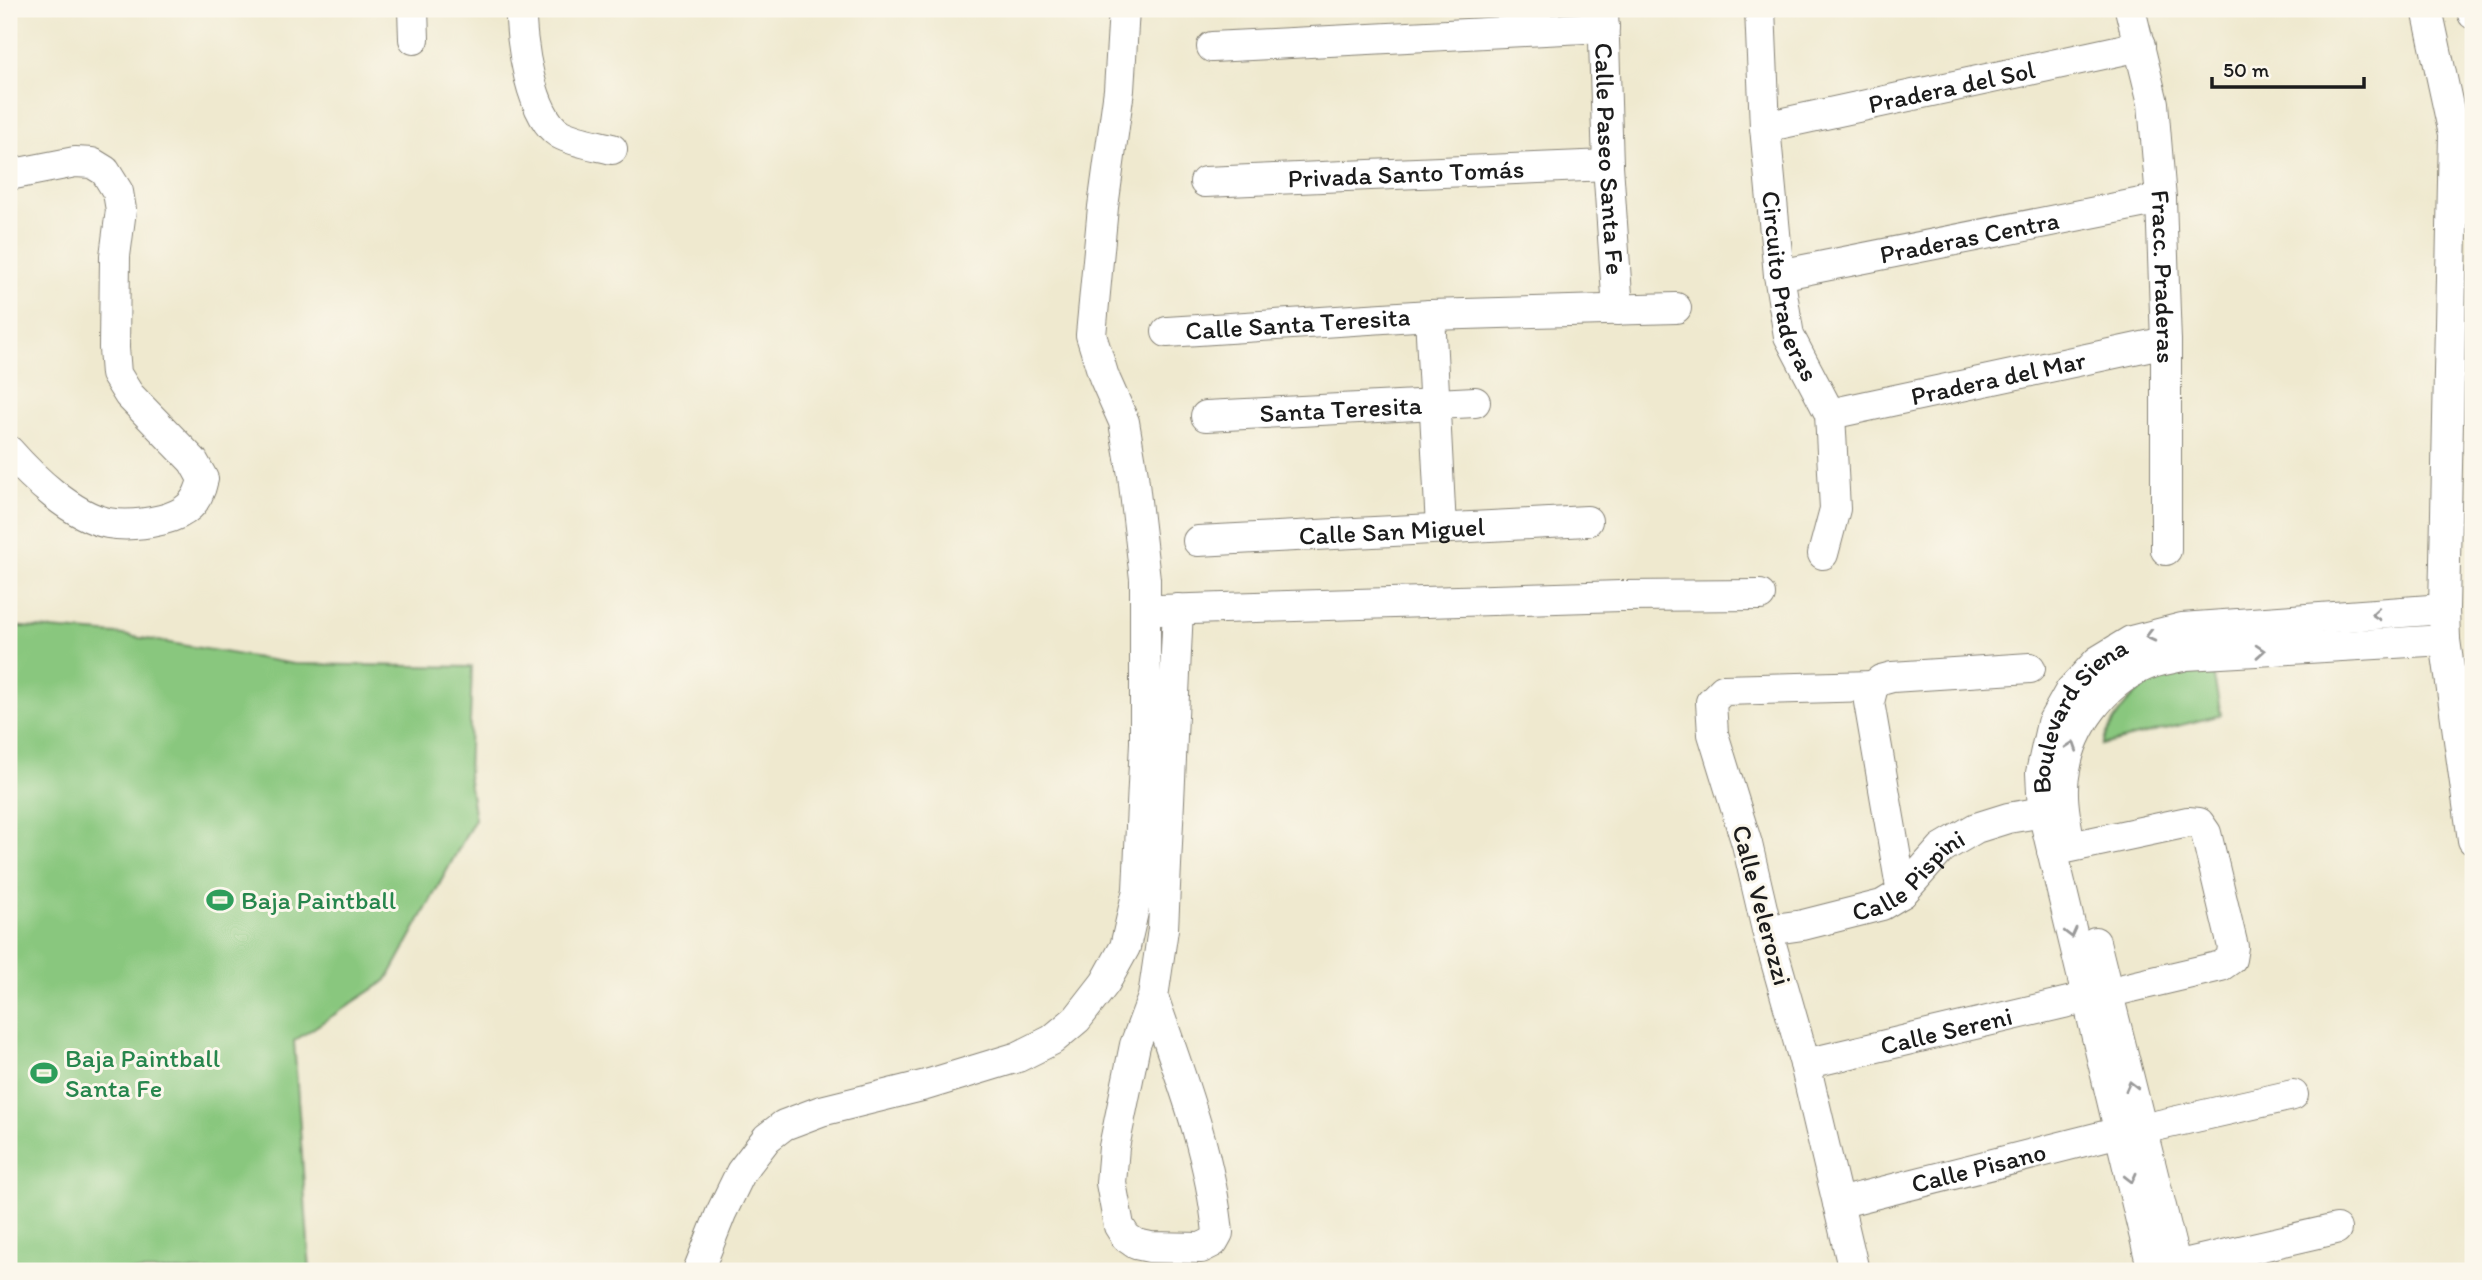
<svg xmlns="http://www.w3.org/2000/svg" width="2482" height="1280" viewBox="0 0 2482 1280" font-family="Itim,sans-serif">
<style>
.green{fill:#89c77e;stroke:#52724d;stroke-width:2}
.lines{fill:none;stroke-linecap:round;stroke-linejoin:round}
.minor-casing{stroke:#868276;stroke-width:32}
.minor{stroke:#fff;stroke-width:30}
.oneway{stroke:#999}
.labels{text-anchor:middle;stroke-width:6;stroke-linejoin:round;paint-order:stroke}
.street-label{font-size:26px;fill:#1c1c1c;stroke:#fbf7ec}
.leisure-label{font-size:26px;fill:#27864d;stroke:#fbf7ec;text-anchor:start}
</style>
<rect width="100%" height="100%" fill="#fbf7ec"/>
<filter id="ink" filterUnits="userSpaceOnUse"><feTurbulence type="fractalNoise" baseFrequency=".0143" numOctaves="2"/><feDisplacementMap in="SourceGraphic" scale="14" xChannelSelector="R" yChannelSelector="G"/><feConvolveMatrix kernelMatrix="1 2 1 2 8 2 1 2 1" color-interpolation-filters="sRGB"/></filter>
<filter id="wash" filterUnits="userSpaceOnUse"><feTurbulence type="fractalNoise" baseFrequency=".00686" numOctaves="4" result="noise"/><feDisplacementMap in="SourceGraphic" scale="28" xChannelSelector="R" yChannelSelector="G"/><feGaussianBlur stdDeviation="1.57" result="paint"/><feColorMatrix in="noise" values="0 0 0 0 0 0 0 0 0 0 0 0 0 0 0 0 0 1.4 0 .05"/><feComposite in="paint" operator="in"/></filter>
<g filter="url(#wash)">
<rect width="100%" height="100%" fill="#efe9cf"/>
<!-- green -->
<g class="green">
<polygon points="9,626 117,634 294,664 472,667 468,775 475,819 387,980 294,1041 310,1271 9,1271"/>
<path d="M2211,661L2221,715L2102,745C2114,714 2140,681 2173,670C2185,665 2199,664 2211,661Z"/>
</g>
</g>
<g filter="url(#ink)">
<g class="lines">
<defs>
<g id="minor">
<polyline points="413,9 414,39"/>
<path d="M521,9C520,40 531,117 560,134C575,142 596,145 612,149"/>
<path id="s1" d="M1760,9L1765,127L1779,275L1789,336L1830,414L1835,509L1823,554"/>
<path id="s2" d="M2130,9L2153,103L2161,199L2166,342V550"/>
<polyline points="2427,9 2454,134 2444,609 2445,640 2473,840"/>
<polyline points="2472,9 2473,14"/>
<path id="s3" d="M1603,10L1608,165L1618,310"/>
<polyline points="1212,47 1604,27"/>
<path id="s4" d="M1765,127L2140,46"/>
<path d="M9,175L75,162L92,163L105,171L118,192L121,210L115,256L114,348L116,374L129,395L193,461L203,479C198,503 186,514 161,520C144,524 125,526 108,523C72,516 32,477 9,451"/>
<path id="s5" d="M1205,182L1608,165"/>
<path id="s6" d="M1779,275L2161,199"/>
<polyline points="1430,315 1441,528"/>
<path id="s7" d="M1167,332L1430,315L1676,308"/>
<path id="s8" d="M1830,414L2166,342"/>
<path id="s9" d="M1206,416L1475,402"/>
<path id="s10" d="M1198,541L1587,521"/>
<polyline points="1159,610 1621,596 1760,595"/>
<polyline points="1873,686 1869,702 1902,893"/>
<polyline points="1873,686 1881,680 1892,677 2030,668"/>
<path d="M2069,840C2065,817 2060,793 2065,770C2072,726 2104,684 2144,666C2157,660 2173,659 2186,655L2445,640"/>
<path id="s11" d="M1767,930L1803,925L1882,905L1902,893L1942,848L1976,828L2008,818L2043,812"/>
<polyline points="2095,942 2177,1271"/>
<path d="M1153,997C1180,1075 1210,1151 1218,1233L1213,1242L1201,1248L1150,1247L1136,1244L1126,1237L1119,1226L1111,1183L1114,1147L1135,1045L1153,997L1163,929L1178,609"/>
<path id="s12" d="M1805,1064L2221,966L2231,959L2233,947L2206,833L2199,823L2188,822L2052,851"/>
<polyline points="2142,1129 2293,1095"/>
<path id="s13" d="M1838,1203L2120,1132"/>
<polyline points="2157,1270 2336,1229"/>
<polyline points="698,1271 721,1213 741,1172 767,1138 784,1125 821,1111 926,1085 1018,1057 1052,1040 1077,1019 1105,983 1125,947 1138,890 1145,742 1145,579 1133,475 1124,422 1104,377 1091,335 1103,207 1119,90 1124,9"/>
<polyline points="1854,1271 1805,1064 1767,930 1747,844 1713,734 1711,702 1723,690 1873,686"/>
<path id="s14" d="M2153,1271L2043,812L2041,773L2052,723L2070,691L2098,661L2131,641L2182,628L2444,609"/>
</g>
</defs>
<!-- minor casing -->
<use href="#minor" class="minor-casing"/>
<!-- minor -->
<use href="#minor" class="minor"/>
</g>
<!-- one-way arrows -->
<defs><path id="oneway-chevron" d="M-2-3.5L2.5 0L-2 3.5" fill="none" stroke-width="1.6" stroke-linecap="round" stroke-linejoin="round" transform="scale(1.75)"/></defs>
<g class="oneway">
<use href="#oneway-chevron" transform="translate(2376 614) rotate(176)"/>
<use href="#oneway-chevron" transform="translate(2150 636) rotate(166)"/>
<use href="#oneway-chevron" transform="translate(2260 651) rotate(-4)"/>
<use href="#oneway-chevron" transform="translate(2072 746) rotate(-72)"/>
<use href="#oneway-chevron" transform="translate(2071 933) rotate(76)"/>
<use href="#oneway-chevron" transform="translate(2131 1086) rotate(-104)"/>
<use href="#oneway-chevron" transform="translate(2131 1178) rotate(76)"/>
</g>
</g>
<!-- icons -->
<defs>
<symbol id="stadium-bare" viewBox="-9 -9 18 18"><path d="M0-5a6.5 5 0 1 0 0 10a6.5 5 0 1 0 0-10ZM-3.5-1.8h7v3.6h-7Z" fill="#2e9e5b" stroke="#fbf7ec" stroke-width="2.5" paint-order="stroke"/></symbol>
</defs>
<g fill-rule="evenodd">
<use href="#stadium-bare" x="201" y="881" width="38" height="38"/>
<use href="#stadium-bare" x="25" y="1054" width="38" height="38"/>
</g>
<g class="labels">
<!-- street labels -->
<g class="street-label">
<text dy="9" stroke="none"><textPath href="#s4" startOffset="191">Pradera del Sol</textPath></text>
<text dy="9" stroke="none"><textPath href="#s3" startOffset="149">Calle Paseo Santa Fe</textPath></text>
<text dy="9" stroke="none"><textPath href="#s5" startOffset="201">Privada Santo Tomás</textPath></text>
<text dy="9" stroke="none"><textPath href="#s6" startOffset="194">Praderas Centra</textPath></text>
<text dy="9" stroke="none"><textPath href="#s2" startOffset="271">Fracc. Praderas</textPath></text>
<text dy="9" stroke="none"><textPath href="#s1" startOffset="280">Circuito Praderas</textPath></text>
<text dy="9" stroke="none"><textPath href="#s7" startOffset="131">Calle Santa Teresita</textPath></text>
<text dy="9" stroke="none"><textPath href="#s8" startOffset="172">Pradera del Mar</textPath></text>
<text dy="9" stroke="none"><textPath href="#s9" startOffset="135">Santa Teresita</textPath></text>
<text dy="9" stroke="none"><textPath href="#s10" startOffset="194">Calle San Miguel</textPath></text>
<text dy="9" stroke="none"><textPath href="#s14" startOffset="581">Boulevard Siena</textPath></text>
<text dy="9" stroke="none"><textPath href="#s11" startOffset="156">Calle Pispini</textPath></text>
<text transform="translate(1762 905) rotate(75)" y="9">Calle Velerozzi</text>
<text dy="9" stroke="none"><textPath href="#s12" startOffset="145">Calle Sereni</textPath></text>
<text dy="9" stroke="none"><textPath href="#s13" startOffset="145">Calle Pisano</textPath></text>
</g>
<!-- leisure labels -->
<g class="leisure-label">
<text x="241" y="909">Baja Paintball</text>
<text x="65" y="1067">Baja Paintball<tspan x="65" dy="30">Santa Fe</tspan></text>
</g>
</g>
<!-- margin -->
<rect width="2482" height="1280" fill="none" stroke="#fbf7ec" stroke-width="35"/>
<!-- scale -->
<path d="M2212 77v10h152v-10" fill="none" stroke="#1c1c1c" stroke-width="3.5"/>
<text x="2223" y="77" font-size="21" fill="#1c1c1c" stroke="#fbf7ec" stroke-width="5" paint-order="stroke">50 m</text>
</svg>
